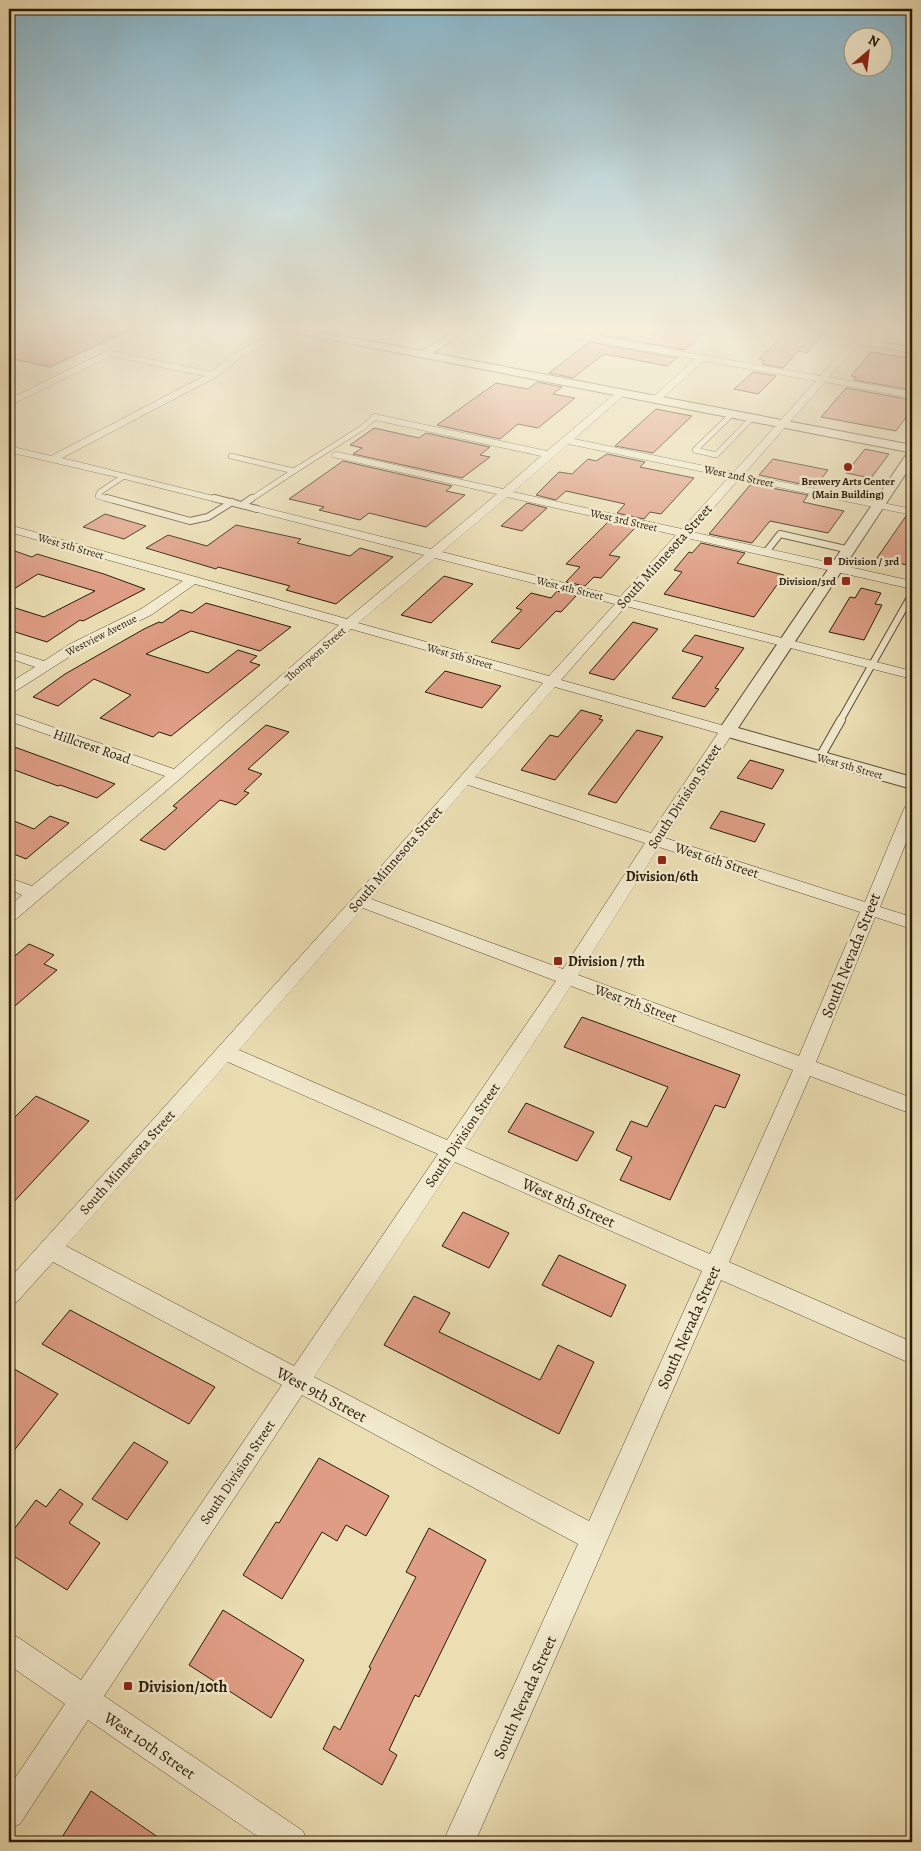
<svg xmlns="http://www.w3.org/2000/svg" width="921" height="1851" viewBox="0 0 921 1851" font-family="Alegreya,serif">
<style>
.building{fill:#de9d84;stroke:#281b09}
.lines{fill:none;stroke-linecap:round;stroke-linejoin:round}
.service-far2-casing{stroke:#594c34;stroke-width:6}
.service-far1-casing{stroke:#594c34;stroke-width:8}
.service-casing{stroke:#594c34;stroke-width:10}
.minor-casing{stroke:#594c34;stroke-width:1}
.tertiary-casing{stroke:#594c34;stroke-width:2}
.service-far2{stroke:#f2eace;stroke-width:5}
.service-far1{stroke:#f2eace;stroke-width:6}
.service{stroke:#f2eace;stroke-width:8}
.minor{fill:#f2eace;fill-rule:evenodd}
.tertiary{fill:#f2eace;fill-rule:evenodd}
.poi-dot{fill:#8f2418;stroke:#f2eace;stroke-width:2}
.labels{text-anchor:middle;stroke-width:5;stroke-linejoin:round;paint-order:stroke}
.far-street-label{font-size:11px;fill:#281b09;stroke:#f2eace}
.far-poi-label{font-size:11px;font-weight:bold;fill:#281b09;stroke:#f2eace}
.street-label{font-size:14px;fill:#281b09;stroke:#f2eace}
.poi-label{font-size:14px;font-weight:bold;fill:#281b09;stroke:#f2eace}
.near-street-label{font-size:16px;fill:#281b09;stroke:#f2eace}
.near-poi-label{font-size:16px;font-weight:bold;fill:#281b09;stroke:#f2eace;text-anchor:start}
</style>
<rect width="100%" height="100%" fill="#ebdeb3"/>
<filter id="stains"><feTurbulence type="fractalNoise" baseFrequency=".004" numOctaves="4"/><feColorMatrix values="0 0 0 0 .2 0 0 0 0 .09 0 0 0 0 .02 0 0 0 .5 -.17"/></filter>
<radialGradient id="worn" r=".72"><stop offset=".6" stop-color="#630" stop-opacity="0"/><stop offset="1" stop-color="#630" stop-opacity=".3"/></radialGradient>
<!-- building -->
<g class="building">
<polygon points="29,328 134,328 50,367 9,358 9,339"/>
<polygon points="609,328 676,328 705,333 685,350 599,335"/>
<polygon points="791,328 824,333 807,353 799,351 783,368 762,364 765,361 759,359"/>
<polygon points="589,342 677,358 667,366 604,354 573,378 549,373"/>
<polygon points="871,352 912,359 912,390 854,380 856,377 851,376"/>
<polygon points="753,372 776,376 758,394 734,389"/>
<polygon points="537,382 562,387 553,394 575,398 538,428 518,424 500,439 437,425 496,383 528,389"/>
<polygon points="846,388 912,400 912,409 896,431 821,417"/>
<polygon points="656,409 692,416 653,453 615,446"/>
<polygon points="374,428 419,438 426,433 490,447 480,455 490,457 462,478 353,454 362,448 350,445"/>
<polygon points="865,449 889,454 871,478 846,473"/>
<polygon points="607,454 645,462 640,467 694,478 661,514 650,512 644,519 617,513 625,504 566,491 556,500 536,495 559,472 572,474 588,459 596,461"/>
<polygon points="773,459 828,470 815,487 759,475"/>
<polygon points="343,461 452,486 446,491 465,495 426,527 369,513 360,520 319,510 324,507 289,499"/>
<polygon points="751,484 808,495 803,502 844,511 828,533 770,521 752,543 709,534"/>
<polygon points="527,503 547,508 522,531 501,526"/>
<polygon points="105,514 146,526 124,539 83,527"/>
<polygon points="906,516 912,517 912,558 907,565 877,558"/>
<polygon points="608,522 635,528 609,555 620,557 601,578 594,577 585,586 566,582 580,567 566,564"/>
<polygon points="236,525 301,539 297,543 350,556 360,548 393,557 336,604 286,590 290,586 218,567 216,569 146,548 168,535 207,546"/>
<polygon points="701,543 745,553 737,563 784,575 754,617 664,594 682,572 674,570 689,552 692,553"/>
<polygon points="9,549 32,557 37,554 104,574 145,589 83,621 80,620 47,642 9,630 9,606 44,617 95,591 38,574 9,592"/>
<polygon points="444,576 473,584 431,623 401,615"/>
<polygon points="861,588 881,593 875,604 882,605 864,640 829,632 850,597 855,598"/>
<polygon points="557,591 576,596 561,612 556,611 519,649 491,642 522,610 516,608 531,593 551,598"/>
<polygon points="206,603 291,627 260,651 191,631 146,654 208,673 238,650 257,656 250,662 260,665 171,736 159,732 153,737 100,718 131,695 94,679 58,706 33,697 65,674 144,629 159,622 162,623 181,610 192,613"/>
<polygon points="633,622 658,629 614,680 589,673"/>
<polygon points="695,635 744,648 715,688 719,689 705,707 672,698 703,657 682,651"/>
<polygon points="445,671 501,686 482,708 425,692"/>
<polygon points="581,710 602,716 599,719 603,720 555,780 521,770 550,735 558,737"/>
<polygon points="266,725 289,732 248,769 262,774 244,791 249,793 236,805 220,800 165,850 140,840 177,808 173,806"/>
<polygon points="637,730 663,737 616,803 588,794"/>
<polygon points="9,745 78,770 115,784 97,798 60,785 58,786 9,768"/>
<polygon points="750,760 784,770 772,789 737,778"/>
<polygon points="721,811 765,824 755,842 710,828"/>
<polygon points="50,816 69,823 26,859 9,852 9,819 34,829"/>
<polygon points="29,944 54,955 44,964 57,970 9,1011 9,961"/>
<polygon points="582,1017 740,1075 725,1108 715,1105 670,1200 620,1180 632,1157 616,1150 631,1121 647,1127 668,1087 564,1047"/>
<polygon points="36,1096 89,1121 9,1207 9,1123"/>
<polygon points="526,1103 594,1132 577,1161 508,1132"/>
<polygon points="463,1212 509,1233 489,1268 442,1246"/>
<polygon points="559,1255 626,1285 611,1317 542,1285"/>
<polygon points="414,1296 450,1313 439,1332 540,1380 558,1345 594,1362 559,1434 384,1345"/>
<polygon points="70,1310 215,1387 189,1424 42,1344"/>
<polygon points="9,1366 58,1394 9,1457"/>
<polygon points="134,1442 168,1462 127,1520 92,1499"/>
<polygon points="319,1458 389,1496 366,1536 346,1525 337,1541 322,1532 282,1599 243,1575 276,1522 279,1523"/>
<polygon points="60,1489 83,1504 69,1523 100,1543 67,1590 9,1553 9,1536 36,1500 46,1507"/>
<polygon points="429,1528 486,1560 419,1697 415,1695 389,1750 397,1755 382,1785 323,1749 334,1726 340,1730 371,1668 369,1667 416,1577 406,1572"/>
<polygon points="223,1610 304,1660 271,1718 189,1665"/>
<polygon points="91,1791 165,1842 59,1842"/>
</g>
<g class="lines">
<defs>
<g id="service-far2">
<polyline points="732,414 695,450 716,455 752,418"/>
<polyline points="231,456 294,471 250,500"/>
<polyline points="294,471 362,428 375,417"/>
<polyline points="107,472 219,500"/>
<polyline points="111,500 98,496 100,492 124,476"/>
</g>
<g id="service-far1">
<polyline points="107,498 190,521 208,517 232,502"/>
<polyline points="214,498 257,509"/>
<polyline points="242,505 252,498"/>
<polyline points="766,552 780,534 850,550"/>
<polyline points="840,721 912,594"/>
</g>
<polyline id="service" points="820,757 841,720"/>
<g id="minor">
<polygon points="16,328 27,328 9,337 9,331"/>
<polygon points="283,328 293,328 244,355 216,377 62,458 111,470 112,472 111,474 107,475 9,452 9,446 51,456 204,376 110,356 9,406 9,399 109,350 211,372 238,351"/>
<path d="M531,328H548L820,376L864,328H872L863,339L912,347V353L859,344L829,377L912,392V398L825,382L744,474L912,509V515L739,479L692,532L912,581V589L687,538L632,600L912,671V679L626,606L561,680L732,728L734,731L665,838L865,902L904,809L906,806L912,804V828L880,907L912,917V929L875,917L816,1062L912,1098V1114L810,1076L729,1262L912,1342V1364L721,1280L475,1842H443L578,1544L302,1395L104,1696L303,1831L307,1842H266L88,1720L20,1824L9,1828V1787L65,1704L9,1665V1634L19,1638L81,1680L282,1385L53,1262L17,1302L9,1305V1279L354,897L543,683L351,629L181,778L15,920L9,922V907L22,895L9,889V878L32,886L165,776L9,721V712L174,769L339,625L195,584L151,615L80,650L14,692L9,693V683L35,667L9,658V650L44,661L70,644L141,609L183,581L9,532V525L347,619L424,555L253,511L251,509L253,507L257,506L431,549L497,494L333,457L332,455L333,453L337,452L503,489L541,456L375,420L371,419V415L375,414L547,451L618,391H624V395L574,439L734,472L816,381L704,361L659,401H653V397L695,359L535,331ZM568,444L729,477L682,529L513,492ZM507,497L676,535L620,597L442,552ZM435,558L615,604L549,676L358,623ZM555,687L718,733L651,833L475,777ZM468,785L645,843L563,969L371,899ZM659,847L860,912L799,1056L578,975ZM363,908L556,981L447,1140L239,1050ZM571,986L793,1070L710,1254L465,1148ZM228,1062L438,1154L294,1366L66,1246ZM455,1162L702,1271L589,1521L314,1377Z"/>
</g>
<polygon id="tertiary" points="281,328 301,328 422,351 459,328 471,328 433,353 912,445 912,464 738,728 912,777 912,789 721,735 718,731 908,452 286,331"/>
</defs>
<!-- service-far2 casing -->
<use href="#service-far2" class="service-far2-casing"/>
<!-- service-far1 casing -->
<use href="#service-far1" class="service-far1-casing"/>
<!-- service casing -->
<use href="#service" class="service-casing"/>
<!-- minor casing -->
<use href="#minor" class="minor-casing"/>
<!-- tertiary casing -->
<use href="#tertiary" class="tertiary-casing"/>
<!-- service-far2 -->
<use href="#service-far2" class="service-far2"/>
<!-- service-far1 -->
<use href="#service-far1" class="service-far1"/>
<!-- service -->
<use href="#service" class="service"/>
<!-- minor -->
<use href="#minor" class="minor"/>
<!-- tertiary -->
<use href="#tertiary" class="tertiary"/>
</g>
<!-- sky -->
<linearGradient id="sky" x2="0" y2="1"><stop stop-color="#88b8ce"/><stop offset="0.56" stop-color="#f6f0dd"/><stop offset="1" stop-color="#f6f0dd" stop-opacity="0"/></linearGradient>
<rect width="921" height="587" fill="url(#sky)"/>
<!-- markers -->
<g class="poi-dot">
<circle cx="848" cy="467" r="5"/>
<rect x="823" y="556" width="10" height="10" rx="2.5"/>
<rect x="841" y="576" width="10" height="10" rx="2.5"/>
<rect x="657" y="855" width="10" height="10" rx="2.5"/>
<rect x="553" y="956" width="10" height="10" rx="2.5"/>
<rect x="123" y="1681" width="10" height="10" rx="2.5"/>
</g>
<g class="labels">
<!-- far-street labels -->
<g class="far-street-label">
<text transform="translate(739 476) rotate(12)" y="4">West 2nd Street</text>
<text transform="translate(624 520) rotate(13)" y="4">West 3rd Street</text>
<text transform="translate(71 546) rotate(16)" y="4">West 5th Street</text>
<text transform="translate(570 588) rotate(14)" y="4">West 4th Street</text>
<text transform="translate(101 635) rotate(-27)" y="4">Westview Avenue</text>
<text transform="translate(315 654) rotate(-41)" y="4">Thompson Street</text>
<text transform="translate(460 656) rotate(16)" y="4">West 5th Street</text>
<text transform="translate(850 766) rotate(16)" y="4">West 5th Street</text>
</g>
<!-- far-poi labels -->
<g class="far-poi-label">
<text x="848" y="485">Brewery Arts Center<tspan x="848" dy="13">(Main Building)</tspan></text>
<text x="838" y="565" text-anchor="start">Division / 3rd</text>
<text x="836" y="585" text-anchor="end">Division/3rd</text>
</g>
<!-- street labels -->
<g class="street-label">
<text transform="translate(664 556) rotate(-48)" y="5">South Minnesota Street</text>
<text transform="translate(92 746) rotate(19)" y="5">Hillcrest Road</text>
<text transform="translate(684 796) rotate(-57)" y="5">South Division Street</text>
<text transform="translate(395 859) rotate(-49)" y="5">South Minnesota Street</text>
<text transform="translate(717 860) rotate(18)" y="5">West 6th Street</text>
<text transform="translate(636 1003) rotate(20)" y="5">West 7th Street</text>
<text transform="translate(462 1135) rotate(-56)" y="5">South Division Street</text>
<text transform="translate(127 1162) rotate(-48)" y="5">South Minnesota Street</text>
<text transform="translate(237 1472) rotate(-56)" y="5">South Division Street</text>
</g>
<!-- poi labels -->
<g class="poi-label">
<text x="662" y="881">Division/6th</text>
<text x="568" y="966" text-anchor="start">Division / 7th</text>
</g>
<!-- near-street labels -->
<g class="near-street-label">
<text transform="translate(850 955) rotate(-68)" y="6">South Nevada Street</text>
<text transform="translate(569 1202) rotate(24)" y="6">West 8th Street</text>
<text transform="translate(688 1327) rotate(-66)" y="6">South Nevada Street</text>
<text transform="translate(322 1394) rotate(28)" y="6">West 9th Street</text>
<text transform="translate(524 1697) rotate(-66)" y="6">South Nevada Street</text>
<text transform="translate(150 1745) rotate(34)" y="6">West 10th Street</text>
</g>
<!-- near-poi labels -->
<g class="near-poi-label">
<text x="138" y="1692">Division/10th</text>
</g>
</g>
<!-- margin -->
<rect width="921" height="1851" fill="none" stroke="#ebdeb3" stroke-width="30"/>
<rect x="10" y="10" width="901" height="1831" fill="none" stroke="#281b09" stroke-width="2.5"/>
<rect x="15" y="15" width="891" height="1821" fill="none" stroke="#281b09"/>
<!-- north arrow -->
<g transform="translate(868 52) rotate(28)"><circle r="24" fill="#f2eace" stroke="#a1977f"/>
<path d="M0-4L9 19L0 12L-9 19Z" fill="#8f2418"/>
<text y="-8" font-size="14" font-weight="bold" text-anchor="middle" fill="#281b09">N</text>
</g>
<rect width="100%" height="100%" filter="url(#stains)"/>
<rect width="100%" height="100%" fill="url(#worn)"/>
</svg>
